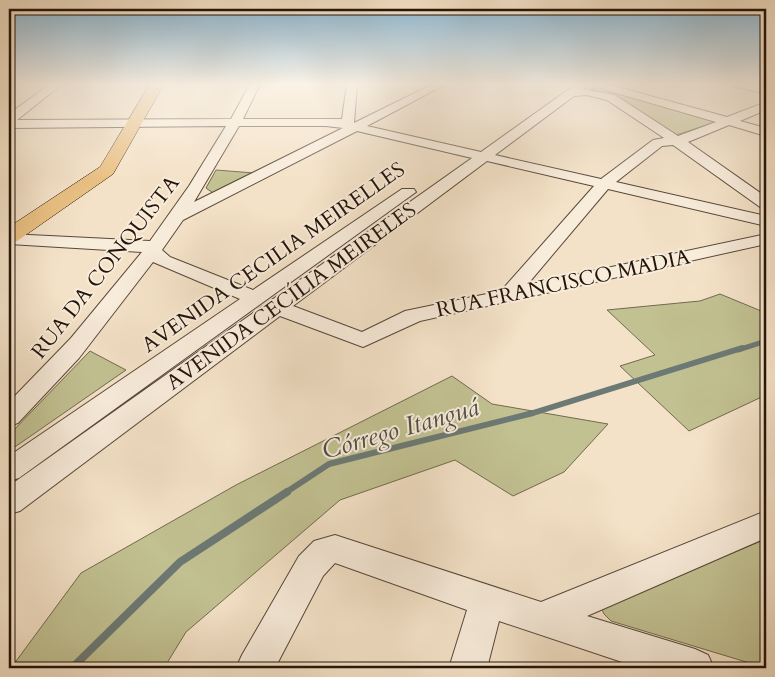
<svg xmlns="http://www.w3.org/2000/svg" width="775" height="677" viewBox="0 0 775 677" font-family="Cardo,serif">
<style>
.green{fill:#c2c192;stroke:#726a4e}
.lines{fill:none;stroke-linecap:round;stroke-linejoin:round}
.stream-far2{stroke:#6c7974;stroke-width:5}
.stream-far1{stroke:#6c7974;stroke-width:6}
.stream{stroke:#6c7974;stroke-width:8}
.minor-casing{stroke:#57483a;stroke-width:2}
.major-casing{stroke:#23140a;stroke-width:1}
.minor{fill:#f8ecdb;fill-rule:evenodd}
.major{fill:#eac184;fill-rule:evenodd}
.labels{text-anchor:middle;stroke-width:4;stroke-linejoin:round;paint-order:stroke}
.street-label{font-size:21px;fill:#23140a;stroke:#f8ecdb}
.near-water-label{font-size:26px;font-style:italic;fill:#4e4f48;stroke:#f8ecdb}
</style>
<rect width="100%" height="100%" fill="#f4e2c8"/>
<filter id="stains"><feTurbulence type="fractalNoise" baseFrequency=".004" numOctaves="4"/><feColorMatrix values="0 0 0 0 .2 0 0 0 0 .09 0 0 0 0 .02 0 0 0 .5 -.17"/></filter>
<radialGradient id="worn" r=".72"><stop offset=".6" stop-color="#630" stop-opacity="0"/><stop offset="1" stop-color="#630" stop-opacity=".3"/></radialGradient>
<!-- green -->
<g class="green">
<polygon points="598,88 605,88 716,122 676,135 616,96 590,89"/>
<polygon points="216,170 254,173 221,191 213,193 206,188"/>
<polygon points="720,294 766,313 766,395 689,431 620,366 655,355 607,310 700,301"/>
<polygon points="90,351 126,370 9,451 9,435"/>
<polygon points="452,376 492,404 608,424 564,472 513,496 455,460 340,500 186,632 164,668 11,668 81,573 236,485"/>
<polygon points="766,539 766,668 611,621 604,614 601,607"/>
</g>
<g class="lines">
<!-- stream-far2 -->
<polyline class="stream-far2" points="738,350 766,341"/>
<!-- stream-far1 -->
<polyline class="stream-far1" points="285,493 329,464 533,413 742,348"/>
<!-- stream -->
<polyline class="stream" points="72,668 180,562 287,492"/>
<defs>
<g id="minor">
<path d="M50,84H62L17,120L231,119L250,84H260L243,119H342L347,84H357L354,123L433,84H446L367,126L481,152L576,84H588L583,89L615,95L678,136L716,122L606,90L605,88L610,85L727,117L766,102V110L740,121L766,128V136L729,125L688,142L766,197V209L760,207L673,145L662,146L616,182L766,216V226L608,189L527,285L766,234V244L420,321L363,347L280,316L20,511L9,514V486L472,158L357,131L183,220L162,250L170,257L253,290L402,189H414L416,192L19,478L9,481V456L240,299L153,262L79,358L18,423L9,426V402L71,338L142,252L9,244V234L150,241L189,186L226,126L9,128V114ZM587,95L607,100L664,138L653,140L601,179L495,155L574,96ZM239,126H326L343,128L194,202ZM487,161L594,186L501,291L405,311L362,332L293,306Z"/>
<polygon points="731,84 750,84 766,88 766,94 732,86"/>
<polygon points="766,511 766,538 587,616 695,649 708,655 714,668 640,668 499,621 487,668 449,668 467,610 335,563 323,576 275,668 236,668 242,655 299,556 314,541 335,535 541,602"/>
</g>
<polygon id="major" points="150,84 164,84 113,174 17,241 9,242 9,227 100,167"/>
</defs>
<!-- minor casing -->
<use href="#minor" class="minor-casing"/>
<!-- major casing -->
<use href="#major" class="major-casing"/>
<!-- minor -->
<use href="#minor" class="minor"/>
<!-- major -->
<use href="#major" class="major"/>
</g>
<!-- sky -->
<linearGradient id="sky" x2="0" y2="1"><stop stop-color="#8ab8d6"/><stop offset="0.47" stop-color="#faf2e6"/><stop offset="1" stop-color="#faf2e6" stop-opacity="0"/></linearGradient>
<rect width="775" height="179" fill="url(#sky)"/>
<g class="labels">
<!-- street labels -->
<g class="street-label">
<text transform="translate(273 257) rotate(-35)" y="7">AVENIDA CECILIA MEIRELLES</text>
<text transform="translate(105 267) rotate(-52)" y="7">RUA DA CONQUISTA</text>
<text transform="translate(563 283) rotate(-12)" y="7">RUA FRANCISCO MADIA</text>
<text transform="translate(291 296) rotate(-36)" y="7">AVENIDA CECÍLIA MEIRELES</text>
</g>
<!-- near-water labels -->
<g class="near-water-label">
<text transform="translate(400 428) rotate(-16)" y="9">Córrego Itanguá</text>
</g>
</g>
<!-- margin -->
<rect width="775" height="677" fill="none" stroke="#f4e2c8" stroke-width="30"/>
<rect x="10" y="10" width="755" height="657" fill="none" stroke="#23140a" stroke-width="2.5"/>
<rect x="15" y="15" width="745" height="647" fill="none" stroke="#23140a"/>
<rect width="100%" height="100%" filter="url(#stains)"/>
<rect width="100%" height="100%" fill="url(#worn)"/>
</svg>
